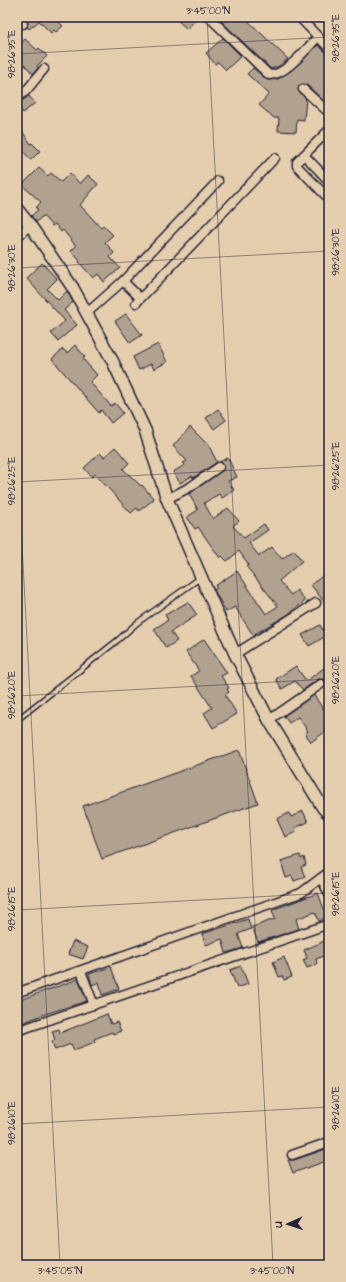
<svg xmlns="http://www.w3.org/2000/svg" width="346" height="1282" viewBox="0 0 346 1282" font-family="'Architects Daughter',sans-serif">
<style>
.building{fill:#b1a18f;stroke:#22223b}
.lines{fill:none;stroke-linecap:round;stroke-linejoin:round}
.lane-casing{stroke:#22223b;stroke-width:7}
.street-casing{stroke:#22223b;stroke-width:11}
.secondary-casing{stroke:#22223b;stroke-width:14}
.lane{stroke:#e4cead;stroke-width:4}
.street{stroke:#e4cead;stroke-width:8}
.secondary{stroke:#e4cead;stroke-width:11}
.ticks{fill:none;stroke:#22223b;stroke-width:1;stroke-opacity:0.45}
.neatline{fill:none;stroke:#22223b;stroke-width:1.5}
.ticks-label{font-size:10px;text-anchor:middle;fill:#22223b}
</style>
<rect width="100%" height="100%" fill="#e4cead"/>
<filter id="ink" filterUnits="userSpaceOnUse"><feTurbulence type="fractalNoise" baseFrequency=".025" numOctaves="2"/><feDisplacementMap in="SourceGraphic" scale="8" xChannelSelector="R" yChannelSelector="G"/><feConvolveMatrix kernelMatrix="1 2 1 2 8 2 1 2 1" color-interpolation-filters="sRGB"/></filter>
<g filter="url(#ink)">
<!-- building -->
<g class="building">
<polygon points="24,17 66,17 59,22 63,26 56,32 54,30 51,33 39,21 29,29 27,27 28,23"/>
<polygon points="174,17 198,17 187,29"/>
<polygon points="217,17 244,17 288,59 279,66 271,69"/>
<polygon points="223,38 241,56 226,70 218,62 215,64 206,53"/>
<polygon points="25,39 37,50 39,48 47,56 37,66 38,68 33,74 24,64 17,72 17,48"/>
<polygon points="318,45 329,55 329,99 326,103 307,85 301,84 298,90 306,99 304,120 297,119 296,132 278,131 279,118 274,118 259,105 269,94 247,74 253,68 267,80 278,79 292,70"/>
<polygon points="29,96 35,103 23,113 17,104"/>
<polygon points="17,124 31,144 32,143 40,151 31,160 21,149 17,151"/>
<polygon points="39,168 48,176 51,173 61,182 70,173 80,184 88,175 98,184 80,205 101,228 103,225 113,235 105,242 114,253 110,257 120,268 104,282 98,274 93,278 79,262 80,261 71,251 76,246 63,230 61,232 55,224 52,226 43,216 36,222 31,216 38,210 36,208 41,202 22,185"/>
<polygon points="42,263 57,279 47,289 58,300 67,291 73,302 64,310 77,325 58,341 51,333 65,321 26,278"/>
<polygon points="126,314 142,335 130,343 115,321"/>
<polygon points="158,344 167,362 154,369 151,364 139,370 133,357"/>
<polygon points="75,345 85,357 83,359 97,375 90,382 111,406 115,403 123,413 111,423 101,410 99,413 52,359 63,349 67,353"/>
<polygon points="218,409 226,420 214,429 206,418"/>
<polygon points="190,427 205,442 207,442 217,462 193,478 192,476 180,483 173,472 185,465 183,463 187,461 173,446"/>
<polygon points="115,447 129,463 123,469 141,486 142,485 154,499 139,511 137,508 131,513 95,474 92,477 84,468 100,453 104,457"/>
<polygon points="228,458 237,477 228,481 234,490 222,498 219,494 204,503 213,519 228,508 239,521 233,526 244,538 264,524 268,530 249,543 259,556 272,547 282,559 294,550 302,561 279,581 291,595 297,590 305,601 287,615 253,635 235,607 226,612 214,590 217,588 215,586 237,571 266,614 278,606 246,566 249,565 239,551 227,561 222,556 220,558 198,527 195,529 187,517 198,510 189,494 222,471 224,466 219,462"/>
<polygon points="326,573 329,577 329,608 311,585"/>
<polygon points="188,602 197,615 171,632 177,641 166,648 154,629 168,620 165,615"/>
<polygon points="320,625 326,636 309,646 302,635"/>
<polygon points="204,639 227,673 221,676 229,688 227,689 229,692 225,695 237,714 213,728 204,713 212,708 191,676 199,671 186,652"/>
<polygon points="296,666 306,681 324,668 329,676 324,680 318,679 303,690 295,681 282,689 276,679"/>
<polygon points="314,695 323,709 326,707 329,711 329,729 311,742 305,733 308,731 298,717 289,723 284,716"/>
<polygon points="239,750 258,803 102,859 83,806"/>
<polygon points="303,811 308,822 295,828 296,832 285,837 277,819 289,813 291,817"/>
<polygon points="300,855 301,859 304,857 306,865 301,867 305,877 294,881 292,876 286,878 281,861"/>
<polygon points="318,893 327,917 319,921 315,912 296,919 299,929 258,942 252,927 275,919 272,910"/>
<polygon points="248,919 251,929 238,934 243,948 226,953 222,939 206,945 202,934"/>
<polygon points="329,939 329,954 316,959 317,964 307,968 303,960 307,958 304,950"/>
<polygon points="73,941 88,947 83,959 68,954"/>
<polygon points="284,957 292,977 284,980 282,976 279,977 273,962"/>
<polygon points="241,966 248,984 237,988 230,970"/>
<polygon points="111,967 119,989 102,995 99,982 92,985 89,974"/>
<polygon points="78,979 87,1001 45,1014 17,1025 17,1001"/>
<polygon points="107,1014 111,1024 117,1022 121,1031 113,1034 112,1032 94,1039 95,1042 74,1050 71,1044 55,1050 52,1041 55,1040 52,1031 59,1029 60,1033"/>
<polygon points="329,1148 329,1160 293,1173 288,1160 294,1160"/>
</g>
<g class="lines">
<defs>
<polyline id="lane" points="17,720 118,640 137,623 200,578"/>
<g id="street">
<polyline points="17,17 23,24"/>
<path d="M209,17L269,75C285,76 307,48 318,37"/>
<polyline points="299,17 329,48"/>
<polyline points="303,89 326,110 329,110"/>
<polyline points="17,98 26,91 44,69"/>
<polyline points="329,130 297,162 297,166 329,199"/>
<polyline points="304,155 329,181"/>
<polyline points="17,237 30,225"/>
<polyline points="123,281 218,181"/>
<polyline points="136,303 275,158"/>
<polyline points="87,313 123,281 140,298"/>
<polyline points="167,499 190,487 219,467"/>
<polyline points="235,654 316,603"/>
<polyline points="269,720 321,684"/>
<polyline points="321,878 329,894"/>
<polyline points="81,971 94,1005"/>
<polyline points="19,992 301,893 329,872"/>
<polyline points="17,1031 329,924"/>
<polyline points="292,1155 329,1142"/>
</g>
<polyline id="secondary" points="17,209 30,225 73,288 112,360 145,430 167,499 235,654 269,720 323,808 329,814"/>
</defs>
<!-- lane casing -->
<use href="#lane" class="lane-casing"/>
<!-- street casing -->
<use href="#street" class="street-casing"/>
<!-- secondary casing -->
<use href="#secondary" class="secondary-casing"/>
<!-- lane -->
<use href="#lane" class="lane"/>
<!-- street -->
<use href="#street" class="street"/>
<!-- secondary -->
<use href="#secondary" class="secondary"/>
</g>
</g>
<!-- ticks -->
<path class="ticks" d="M207,17L273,1265M17,54L329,37M17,268L329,251M17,449L60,1265M17,482L329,465M17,696L329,679M17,910L329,893M17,1124L329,1107"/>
<!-- margin -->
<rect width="346" height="1282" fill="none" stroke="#e4cead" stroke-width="44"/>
<!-- north arrow -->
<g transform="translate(288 1224) rotate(267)" stroke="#e4cead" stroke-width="3" paint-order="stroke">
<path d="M0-3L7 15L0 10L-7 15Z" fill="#22223b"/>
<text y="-6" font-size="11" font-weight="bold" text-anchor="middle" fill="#22223b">U</text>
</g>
<rect x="22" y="22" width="302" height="1238" class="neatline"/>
<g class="ticks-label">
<text x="208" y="14">3°45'00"N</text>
<text transform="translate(335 38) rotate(-90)" y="4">98°26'35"E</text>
<text transform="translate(11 54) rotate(-90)" y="4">98°26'35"E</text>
<text transform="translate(335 252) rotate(-90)" y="4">98°26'30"E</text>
<text transform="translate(11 268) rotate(-90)" y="4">98°26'30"E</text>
<text transform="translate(335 466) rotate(-90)" y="4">98°26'25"E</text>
<text transform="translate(11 481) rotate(-90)" y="4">98°26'25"E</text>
<text transform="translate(335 680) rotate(-90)" y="4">98°26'20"E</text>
<text transform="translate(11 695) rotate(-90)" y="4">98°26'20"E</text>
<text transform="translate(335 894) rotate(-90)" y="4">98°26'15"E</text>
<text transform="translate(11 909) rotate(-90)" y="4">98°26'15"E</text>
<text transform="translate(335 1108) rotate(-90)" y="4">98°26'10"E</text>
<text transform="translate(11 1123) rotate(-90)" y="4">98°26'10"E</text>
<text x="60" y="1274">3°45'05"N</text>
<text x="272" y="1274">3°45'00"N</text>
</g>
</svg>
